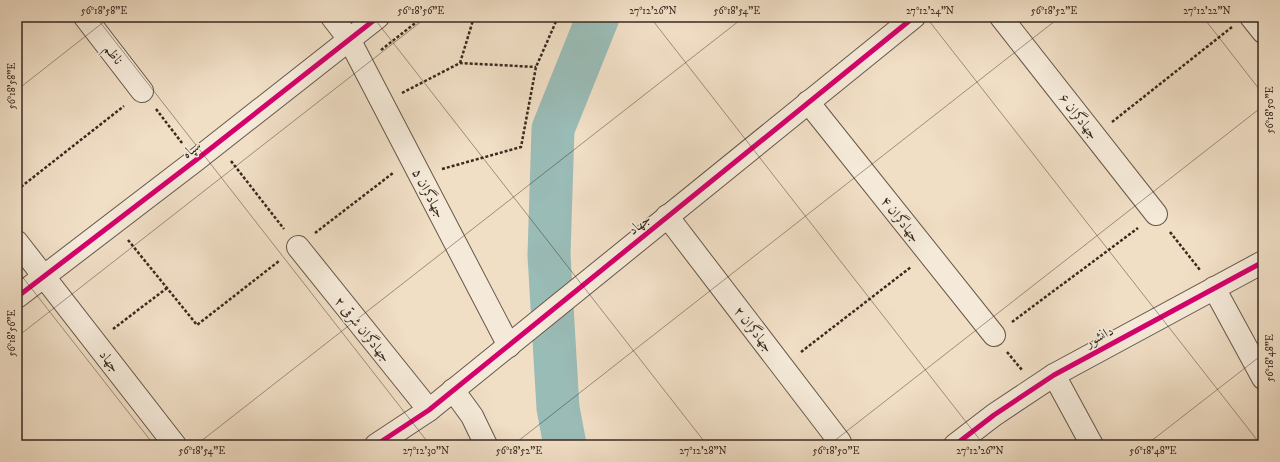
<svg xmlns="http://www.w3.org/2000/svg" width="1280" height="462" viewBox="0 0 1280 462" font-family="'IM FELL DW Pica',Amiri,serif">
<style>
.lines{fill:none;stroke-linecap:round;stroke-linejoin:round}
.river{stroke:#9abcb7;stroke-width:43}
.minor-casing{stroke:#665748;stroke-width:24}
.path{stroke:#382a1f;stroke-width:2.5;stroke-dasharray:3 2;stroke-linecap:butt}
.minor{stroke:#f5ead9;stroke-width:22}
.cycleway-casing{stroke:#f5ead9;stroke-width:8}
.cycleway{stroke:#d6006c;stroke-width:5}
.ticks{fill:none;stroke:#382a1f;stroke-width:1;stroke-opacity:0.45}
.labels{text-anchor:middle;stroke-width:3;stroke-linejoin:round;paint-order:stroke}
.street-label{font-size:14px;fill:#382a1f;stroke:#f5ead9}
.neatline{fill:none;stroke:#382a1f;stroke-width:1.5}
.ticks-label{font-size:10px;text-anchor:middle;fill:#382a1f}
</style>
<rect width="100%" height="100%" fill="#f0dec5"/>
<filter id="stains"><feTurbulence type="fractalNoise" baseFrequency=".005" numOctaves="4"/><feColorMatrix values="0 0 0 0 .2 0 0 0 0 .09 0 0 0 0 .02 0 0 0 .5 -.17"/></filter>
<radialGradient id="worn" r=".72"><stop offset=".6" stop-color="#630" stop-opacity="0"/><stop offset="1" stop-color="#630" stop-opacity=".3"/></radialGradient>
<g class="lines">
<!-- river -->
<polyline class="river" points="565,445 558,408 549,255 553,129 598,17"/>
<defs>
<g id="minor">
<polyline points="85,17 142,91"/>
<polyline points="332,17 349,39 509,346"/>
<polyline points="1001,17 1156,214"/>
<polyline points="1251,17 1263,32"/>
<polyline points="808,102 994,335"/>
<polyline points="667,216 840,442"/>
<polyline points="17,242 175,445"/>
<polyline points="298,247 429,410"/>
<polyline points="1214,288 1263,378"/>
<polyline points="17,297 196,160 378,17"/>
<polyline points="1054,375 1092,445"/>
<polyline points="453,390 472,416 486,445"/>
<polyline points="376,445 429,410 914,17"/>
<polyline points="955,445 994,415 1054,375 1263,262"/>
</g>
</defs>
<!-- minor casing -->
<use href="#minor" class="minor-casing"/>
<!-- path -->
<g class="path">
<polyline points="381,50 423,17"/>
<polyline points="460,63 474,17"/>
<polyline points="402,93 460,63 536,67"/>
<polyline points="156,109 182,143"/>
<polyline points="1112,122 1232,27"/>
<polyline points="231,161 284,229"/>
<polyline points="442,169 521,147 536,67 558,17"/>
<polyline points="17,190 124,106"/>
<polyline points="1170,232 1200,270"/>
<polyline points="315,233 393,173"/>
<polyline points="128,240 197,325 279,261"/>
<polyline points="1012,322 1138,228"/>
<polyline points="113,329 167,288"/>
<polyline points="801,352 911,267"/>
<polyline points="1007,352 1022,370"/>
</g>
<!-- minor -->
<use href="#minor" class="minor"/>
<defs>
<g id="cycleway">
<polyline points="17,297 196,160 378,17"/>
<polyline points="376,445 429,410 914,17"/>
<polyline points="955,445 994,415 1054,375 1263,262"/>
</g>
</defs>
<!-- cycleway casing -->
<use href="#cycleway" class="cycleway-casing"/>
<!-- cycleway -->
<use href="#cycleway" class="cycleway"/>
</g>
<!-- ticks -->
<path class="ticks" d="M96,17L430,445M373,17L707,445M650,17L984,445M926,17L1261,445M1203,17L1263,94M17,90L110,17M17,270L154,445M17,337L427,17M196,445L744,17M513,445L1060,17M829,445L1263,106M1146,445L1263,354"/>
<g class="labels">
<!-- street labels -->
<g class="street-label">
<text transform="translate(114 54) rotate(52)" y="5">ناظم</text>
<text transform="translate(1079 116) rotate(52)" y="5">جهادگران ۶</text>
<text transform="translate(191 149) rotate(-39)" y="5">سپاه</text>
<text transform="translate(429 193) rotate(62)" y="5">جهادگران ۵</text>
<text transform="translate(901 219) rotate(52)" y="5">جهادگران ۴</text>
<text transform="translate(639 224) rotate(-39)" y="5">جهاد</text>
<text transform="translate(363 329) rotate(51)" y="5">جهادگران شرقی ۲</text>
<text transform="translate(754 329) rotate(52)" y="5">جهادگران ۲</text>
<text transform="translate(1099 336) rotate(-28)" y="5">دانشور</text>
<text transform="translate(110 361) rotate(52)" y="5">جهاد</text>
</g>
</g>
<!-- margin -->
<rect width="1280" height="462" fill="none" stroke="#f0dec5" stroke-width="44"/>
<rect x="22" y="22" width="1236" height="418" class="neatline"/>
<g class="ticks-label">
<text x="104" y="14">56°18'58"E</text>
<text x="421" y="14">56°18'56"E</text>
<text x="653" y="14">27°12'26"N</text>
<text x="737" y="14">56°18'54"E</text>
<text x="930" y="14">27°12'24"N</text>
<text x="1054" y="14">56°18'52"E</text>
<text x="1207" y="14">27°12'22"N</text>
<text transform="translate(11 86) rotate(-90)" y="4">56°18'58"E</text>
<text transform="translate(1269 110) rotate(-90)" y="4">56°18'50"E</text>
<text transform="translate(11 333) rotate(-90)" y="4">56°18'56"E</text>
<text transform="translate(1269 358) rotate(-90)" y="4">56°18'48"E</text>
<text x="202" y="454">56°18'54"E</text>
<text x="426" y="454">27°12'30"N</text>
<text x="519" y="454">56°18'52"E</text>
<text x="703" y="454">27°12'28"N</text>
<text x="836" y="454">56°18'50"E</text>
<text x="980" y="454">27°12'26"N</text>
<text x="1153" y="454">56°18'48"E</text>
</g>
<rect width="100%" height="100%" filter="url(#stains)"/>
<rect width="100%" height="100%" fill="url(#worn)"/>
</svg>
